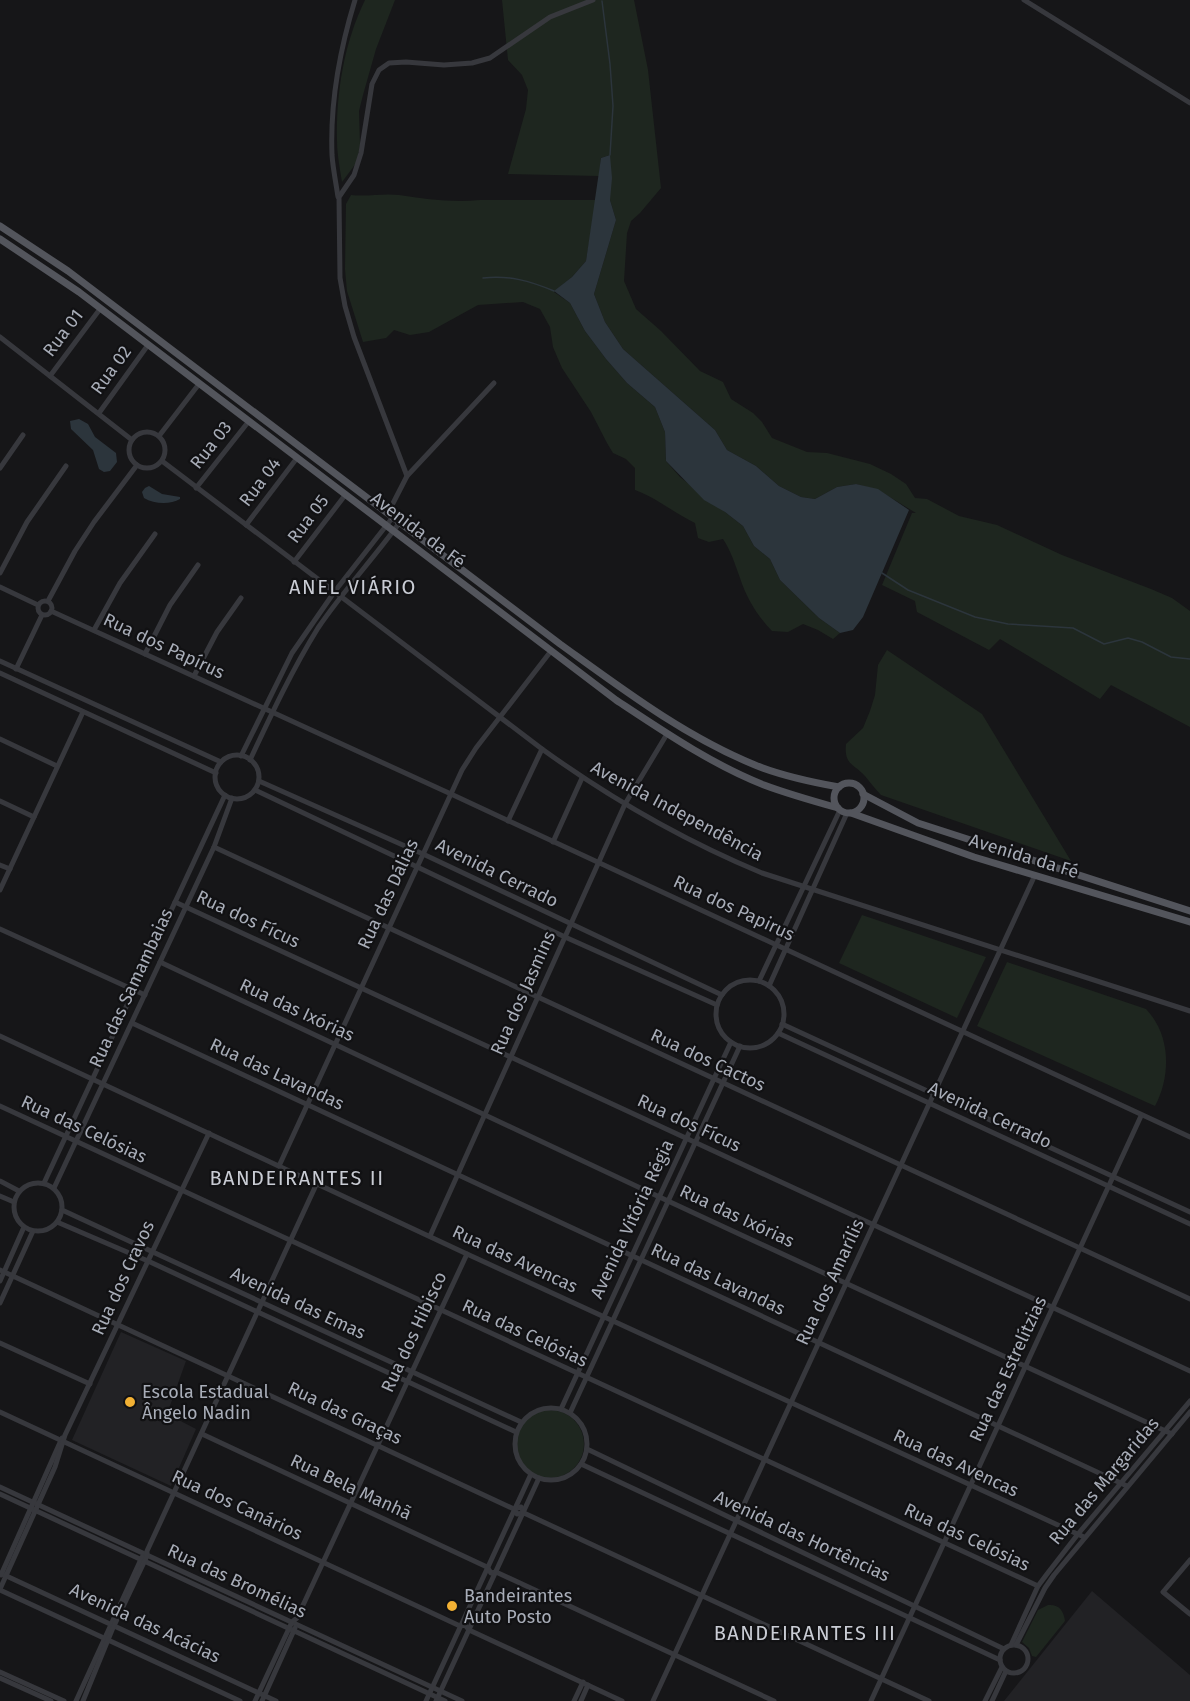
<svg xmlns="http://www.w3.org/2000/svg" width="1190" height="1701" viewBox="0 0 1190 1701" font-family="'Fira Sans',sans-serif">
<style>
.built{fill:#222225}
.green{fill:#1e261f}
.water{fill:#2c353c}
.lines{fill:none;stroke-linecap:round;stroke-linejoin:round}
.stream{stroke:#2c353c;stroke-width:1.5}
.minor{stroke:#37383d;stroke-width:5}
.major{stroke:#53555c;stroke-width:7}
.poi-dot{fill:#f2b134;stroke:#111113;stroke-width:2}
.labels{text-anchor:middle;stroke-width:4.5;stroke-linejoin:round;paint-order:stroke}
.street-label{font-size:18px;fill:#a8adb8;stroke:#111113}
.poi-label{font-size:18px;fill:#a8adb8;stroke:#111113;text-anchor:start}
.neighbourhood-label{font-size:20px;letter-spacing:1.5px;fill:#c9ccd4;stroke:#111113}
</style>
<rect width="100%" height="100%" fill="#161618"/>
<!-- built -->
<g class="built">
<polygon points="121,1332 186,1361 167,1414 196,1429 171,1486 72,1440"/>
<polygon points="1092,1591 1190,1675 1190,1701 1004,1701"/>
</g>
<!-- green -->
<g class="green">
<path d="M365,0H395L376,49L363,95L359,111L360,145L357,162L342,182C340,169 337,154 337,141C336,93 344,43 365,0Z"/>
<polygon points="502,0 634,0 648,70 661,188 640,213 631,221 627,233 624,281 636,309 661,331 700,371 723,382 731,399 753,413 762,422 772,438 807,452 827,453 870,464 891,474 906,484 915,498 927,499 959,516 997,525 1062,555 1151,589 1172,598 1190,611 1190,727 1111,685 1100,699 1000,639 989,650 917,612 915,601 882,585 912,513 916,513 878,490 856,484 837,487 815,499 801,497 779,486 756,466 727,450 715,430 623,349 605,322 594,294 616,220 610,200 610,155 601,158 599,176 508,174 526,109 528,90 522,75 508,60"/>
<path d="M351,195C367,197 383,193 399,195C426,199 453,203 480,200H596L586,261L572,277L554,292L570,303L585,331L606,359L627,383L655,407L665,432L666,461L680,477L743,526L754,546L770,559L780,580L819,618L840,633L833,639L818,630L803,624L788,632L772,631C758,617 746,597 740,578C735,564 731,551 723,539L709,542L698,538L695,523C674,513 657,498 635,490V468L626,459L613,453L607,443L591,412L562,368L553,347L550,327L540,309L523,302L478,305L429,332L410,335L394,330L386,338L363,342L347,291L345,269L346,204Z"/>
<path d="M887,650L982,714L1071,861L881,795C875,789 870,782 865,776C853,763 844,765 846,744L863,728L870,711L875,695L878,665Z"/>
<polygon points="862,915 986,957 957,1018 839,963"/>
<path d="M1007,962L1146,1009C1171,1035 1171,1076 1155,1106L977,1026Z"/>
<circle cx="550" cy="1444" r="34"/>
<path d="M1048,1605C1059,1604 1064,1611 1065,1621L1036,1657L1032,1656L1029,1648L1022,1642L1038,1610Z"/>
</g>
<!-- water -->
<g class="water">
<polygon points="610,155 612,178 610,200 616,220 594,294 605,322 623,349 715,430 727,450 756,466 779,486 801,497 815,499 837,487 856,484 878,489 909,510 863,617 853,630 840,633 819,618 780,580 770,559 754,546 743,526 725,512 704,500 666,461 665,432 655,407 627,383 606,359 585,331 570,303 554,291 572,277 586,261 601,158"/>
<polygon points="79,419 88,424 95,437 116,453 117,462 110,471 104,472 99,469 93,450 71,429 70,421"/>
<path d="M149,486L162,494L180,497V499C170,505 154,504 144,498L142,492L145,488Z"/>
</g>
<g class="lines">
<!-- stream -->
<g class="stream">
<polyline points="602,1 610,64 613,106 610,155"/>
<path d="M483,278C509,275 530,281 554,291"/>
<polyline points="882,573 908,590 975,617 1008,624 1073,628 1104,644 1128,638 1142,642 1171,657 1190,659"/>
</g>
<!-- minor -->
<g class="minor">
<polyline points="1024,0 1190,103"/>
<path d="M338,197C336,183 333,169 332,155C330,104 340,49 355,0"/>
<polyline points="0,337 132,440"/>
<polyline points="50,376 100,309"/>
<polyline points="99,413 148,345"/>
<circle cx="147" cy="450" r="18"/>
<polyline points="159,436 199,384"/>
<path d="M162,461L542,749C610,798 685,841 762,873L1190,1011"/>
<polyline points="0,468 23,435"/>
<polyline points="407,476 494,383"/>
<polyline points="196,488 249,421"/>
<polyline points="388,513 407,476 354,337 345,306 340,278 339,197 354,175 361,153 372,84 379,70 389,63 406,62 444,65 472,63 490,58 550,17 593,0"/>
<polyline points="246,525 297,458"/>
<polyline points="294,562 346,494"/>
<polyline points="0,573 27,522 66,466"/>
<polyline points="0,587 38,605"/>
<circle cx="45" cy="608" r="7"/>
<polyline points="48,601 75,551 94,522 137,465"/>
<polyline points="51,611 451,794 1190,1137"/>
<polyline points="94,630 120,583 155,534"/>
<polyline points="145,654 170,605 198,565"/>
<polyline points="0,661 221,762"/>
<polyline points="16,669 42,615"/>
<polyline points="0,673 216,773"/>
<polyline points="194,676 217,632 241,598"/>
<polyline points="0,739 57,766"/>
<circle cx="237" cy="777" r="22"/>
<polyline points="241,756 292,653 335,591 393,517"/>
<path d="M250,760C271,715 292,670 318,628C343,591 374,558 400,522"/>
<polyline points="259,781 423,854 722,995"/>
<polyline points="255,790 565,937 717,1005"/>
<polyline points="0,801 34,817"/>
<polyline points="508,821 542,749"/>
<polyline points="553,842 582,778"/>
<polyline points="214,847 1190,1299"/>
<polyline points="0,865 10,869"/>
<polyline points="0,890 83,712"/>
<polyline points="175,902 1190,1371"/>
<polyline points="0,929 145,995"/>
<polyline points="160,962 668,1201 1172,1434"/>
<circle cx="750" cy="1014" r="34"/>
<polyline points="759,981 840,810"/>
<polyline points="769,986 847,813"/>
<polyline points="132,1023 1127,1486"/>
<polyline points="782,1024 1190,1212"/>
<polyline points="778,1033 1190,1224"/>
<polyline points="0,1036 467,1254 1084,1537"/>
<polyline points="0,1106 1038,1586"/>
<polyline points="279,1166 462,770 476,748 551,651"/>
<polyline points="0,1181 19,1191"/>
<circle cx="38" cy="1207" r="24"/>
<polyline points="44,1183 225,795"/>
<polyline points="54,1188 214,847 232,798"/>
<polyline points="0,1196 14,1202"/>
<polyline points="62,1210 521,1422"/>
<polyline points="57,1222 148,1261 516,1432"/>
<polyline points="430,1236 625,804 667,734"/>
<polyline points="0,1270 514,1509 517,1514 524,1513"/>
<polyline points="0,1281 24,1227"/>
<polyline points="0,1303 33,1231"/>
<polyline points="0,1343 90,1384"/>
<circle cx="551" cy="1444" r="36"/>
<polyline points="561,1409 731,1042"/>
<polyline points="0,1412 460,1626 465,1625 469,1630 622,1701"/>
<polyline points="570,1413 740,1046"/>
<polyline points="202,1434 487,1567 491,1573 496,1572 774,1701"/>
<polyline points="587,1449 1004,1649"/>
<polyline points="581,1464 1000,1660"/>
<polyline points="0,1487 462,1701"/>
<polyline points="0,1494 445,1701"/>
<polyline points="514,1509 521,1507 524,1513 929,1701"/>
<polyline points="1190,1560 1163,1592 1190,1614"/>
<polyline points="0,1573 276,1701"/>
<polyline points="1,1575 62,1438"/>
<polyline points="0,1589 55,1467 65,1435 209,1133"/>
<polyline points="0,1590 240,1701"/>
<circle cx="1014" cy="1659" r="14"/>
<polyline points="1011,1645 1038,1586 1047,1574 1078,1534 1190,1401"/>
<polyline points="1016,1645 1045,1588 1054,1575 1190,1412"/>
<polyline points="0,1672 64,1701"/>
<polyline points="0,1678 51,1701"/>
<polyline points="76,1701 142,1557"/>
<polyline points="83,1701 112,1630 147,1556 147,1551 317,1183"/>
<polyline points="255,1701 292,1622 297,1618 467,1254"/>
<polyline points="262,1701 295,1628"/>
<polyline points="426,1701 531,1474"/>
<polyline points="436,1701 539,1478"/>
<polyline points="574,1701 583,1682"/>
<polyline points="581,1701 588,1685"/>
<polyline points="653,1701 1035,875"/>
<polyline points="871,1701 1141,1116"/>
<polyline points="985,1701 1002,1667"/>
<polyline points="992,1701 1006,1671"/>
</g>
<!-- major -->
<g class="major">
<path d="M0,226L68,271L560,644C621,688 684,736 755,765C782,776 811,782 839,787"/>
<path d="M0,239L79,292L616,700C663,731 711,764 764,785C788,794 813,801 838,808"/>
<circle cx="849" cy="798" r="15"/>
<polyline points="863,794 918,823 1190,911"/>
<polyline points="851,813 974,857 1190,922"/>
</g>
</g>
<!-- markers -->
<g class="poi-dot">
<circle cx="130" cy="1402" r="6"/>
<circle cx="452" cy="1606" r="6"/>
</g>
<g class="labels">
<!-- street labels -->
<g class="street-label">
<text transform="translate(63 333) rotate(-53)" y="6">Rua 01</text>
<text transform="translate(111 370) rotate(-54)" y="6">Rua 02</text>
<text transform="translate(211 445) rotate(-52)" y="6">Rua 03</text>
<text transform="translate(260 482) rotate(-53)" y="6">Rua 04</text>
<text transform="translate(308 519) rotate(-53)" y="6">Rua 05</text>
<text transform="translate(418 530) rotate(37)" y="6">Avenida da Fé</text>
<text transform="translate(164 646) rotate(25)" y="6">Rua dos Papírus</text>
<text transform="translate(677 811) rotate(28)" y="6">Avenida Independência</text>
<text transform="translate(1024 856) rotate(17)" y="6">Avenida da Fé</text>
<text transform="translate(497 873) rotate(26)" y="6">Avenida Cerrado</text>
<text transform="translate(388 894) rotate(-65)" y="6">Rua das Dálias</text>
<text transform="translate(734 908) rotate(25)" y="6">Rua dos Papirus</text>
<text transform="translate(248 919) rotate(25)" y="6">Rua dos Fícus</text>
<text transform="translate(131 988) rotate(-65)" y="6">Rua das Samambaias</text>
<text transform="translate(523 993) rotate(-66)" y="6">Rua dos Jasmins</text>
<text transform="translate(297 1010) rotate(25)" y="6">Rua das Ixórias</text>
<text transform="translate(708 1060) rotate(25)" y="6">Rua dos Cactos</text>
<text transform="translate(277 1074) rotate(25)" y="6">Rua das Lavandas</text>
<text transform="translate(990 1115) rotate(25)" y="6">Avenida Cerrado</text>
<text transform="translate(689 1123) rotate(25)" y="6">Rua dos Fícus</text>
<text transform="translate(84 1129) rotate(25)" y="6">Rua das Celósias</text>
<text transform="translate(737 1216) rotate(25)" y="6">Rua das Ixórias</text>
<text transform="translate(632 1219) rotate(-65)" y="6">Avenida Vitória Régia</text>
<text transform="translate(515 1259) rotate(25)" y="6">Rua das Avencas</text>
<text transform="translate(123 1278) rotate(-65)" y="6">Rua dos Cravos</text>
<text transform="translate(718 1279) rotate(25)" y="6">Rua das Lavandas</text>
<text transform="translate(830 1282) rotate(-65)" y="6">Rua dos Amarílis</text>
<text transform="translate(298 1303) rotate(25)" y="6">Avenida das Emas</text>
<text transform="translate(414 1332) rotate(-65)" y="6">Rua dos Hibisco</text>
<text transform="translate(525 1333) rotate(25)" y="6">Rua das Celósias</text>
<text transform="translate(1008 1369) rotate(-65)" y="6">Rua das Estrelítzias</text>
<text transform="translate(345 1413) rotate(25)" y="6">Rua das Graças</text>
<text transform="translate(956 1463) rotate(25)" y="6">Rua das Avencas</text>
<text transform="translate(1104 1481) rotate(-50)" y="6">Rua das Margaridas</text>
<text transform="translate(351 1487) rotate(25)" y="6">Rua Bela Manhã</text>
<text transform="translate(237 1505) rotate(25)" y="6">Rua dos Canários</text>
<text transform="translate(802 1536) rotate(25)" y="6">Avenida das Hortências</text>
<text transform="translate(967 1537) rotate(25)" y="6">Rua das Celósias</text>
<text transform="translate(237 1581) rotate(25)" y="6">Rua das Bromélias</text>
<text transform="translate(145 1623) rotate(25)" y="6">Avenida das Acácias</text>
</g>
<!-- poi labels -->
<g class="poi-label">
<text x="142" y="1398">Escola Estadual<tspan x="142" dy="21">Ângelo Nadin</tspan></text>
<text x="464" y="1602">Bandeirantes<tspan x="464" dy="21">Auto Posto</tspan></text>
</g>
<!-- neighbourhood labels -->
<g class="neighbourhood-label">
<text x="353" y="594">ANEL VIÁRIO</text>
<text x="297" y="1185">BANDEIRANTES II</text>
<text x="805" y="1640">BANDEIRANTES III</text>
</g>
</g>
</svg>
